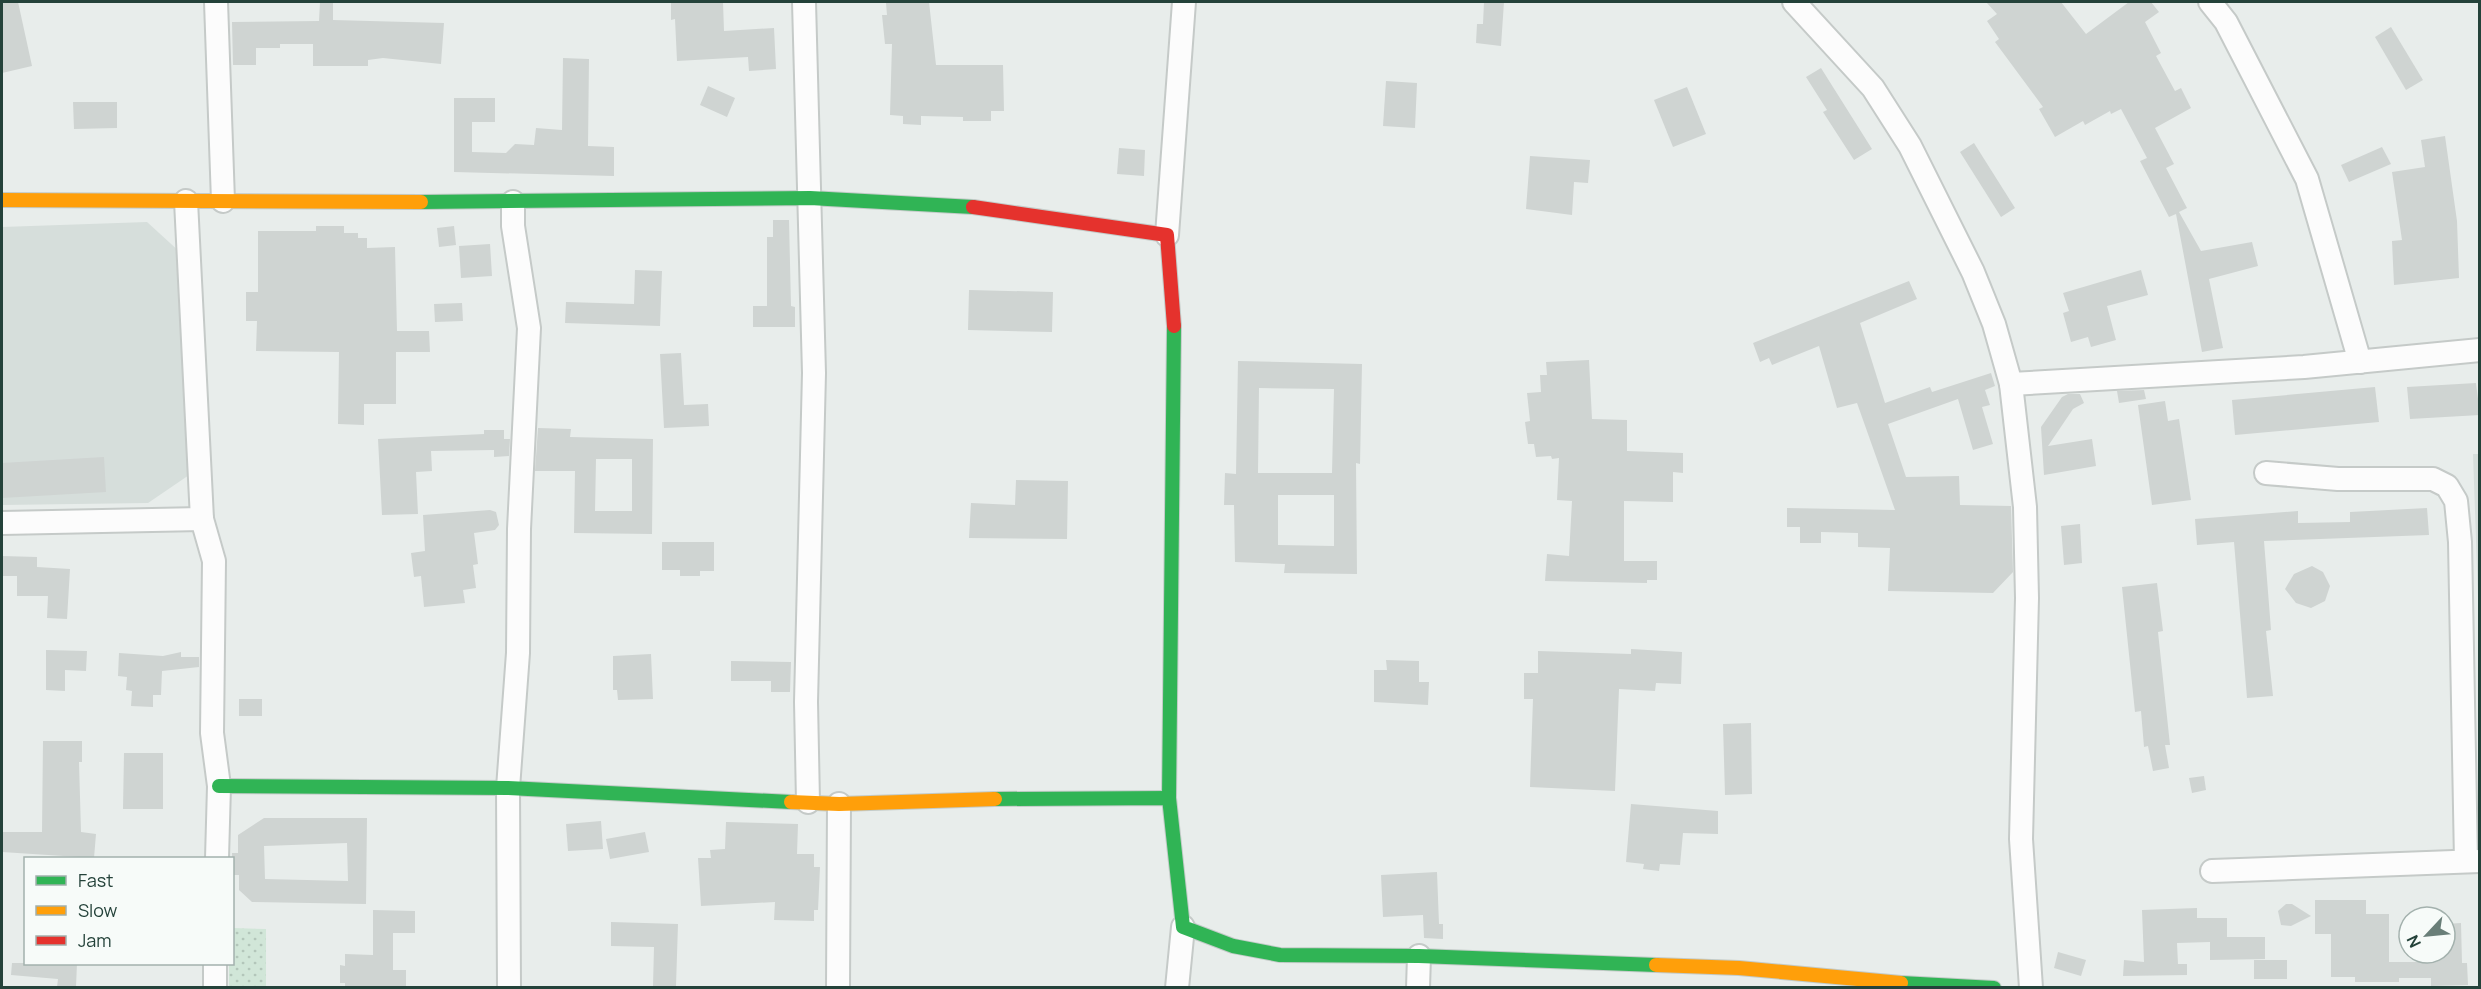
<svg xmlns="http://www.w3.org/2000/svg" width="2481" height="989" viewBox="0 0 2481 989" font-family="Manrope,sans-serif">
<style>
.built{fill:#d6dedb}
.grass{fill:url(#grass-dots)}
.building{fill:#cfd4d2;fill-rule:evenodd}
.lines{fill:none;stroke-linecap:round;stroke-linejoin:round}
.street-casing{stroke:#c5cac8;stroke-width:26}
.fast-casing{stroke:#c3cbc8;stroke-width:16}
.slow-casing{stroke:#c3cbc8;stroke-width:16}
.jam-casing{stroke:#c3cbc8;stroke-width:16}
.street{stroke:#fcfcfc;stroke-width:22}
.fast{stroke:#30b455;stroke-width:14}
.slow{stroke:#ff9f0a;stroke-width:14}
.jam{stroke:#e5322d;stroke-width:14}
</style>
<defs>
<pattern id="grass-dots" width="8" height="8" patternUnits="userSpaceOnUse" patternTransform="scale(1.5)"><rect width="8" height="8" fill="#d1e6d8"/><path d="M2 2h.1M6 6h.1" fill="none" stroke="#b3c6ba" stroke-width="1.8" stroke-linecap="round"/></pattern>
</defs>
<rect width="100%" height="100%" fill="#e8edeb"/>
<!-- built -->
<g class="built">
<polygon points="147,222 182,254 192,473 148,503 2,505 2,227"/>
<polygon points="2473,454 2480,454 2479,626"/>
</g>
<!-- grass -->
<polygon class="grass" points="233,928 266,929 266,987 229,987 229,964 232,964"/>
<!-- building -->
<g class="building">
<polygon points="2,2 18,2 32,66 2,73"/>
<polygon points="320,2 333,2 333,20 444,23 441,64 383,58 368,60 368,66 313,66 313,44 280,44 280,48 256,48 256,65 233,65 232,22 319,21"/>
<polygon points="671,2 723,2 724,31 774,28 776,69 749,71 748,57 677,61 675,19 671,20"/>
<polygon points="929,2 936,65 1003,65 1004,111 991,111 991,121 963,121 963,117 921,116 921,125 903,124 903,116 890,115 892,44 885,44 882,15 887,15 886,3"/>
<polygon points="1484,2 1504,2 1501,46 1476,43 1477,24 1483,24"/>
<polygon points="1986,2 2061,2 2086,34 2129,2 2151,2 2159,12 2145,22 2161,53 2156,56 2175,91 2181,88 2191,108 2155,128 2174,164 2166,168 2187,208 2179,212 2201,251 2252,242 2258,266 2209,279 2223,348 2202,352 2176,214 2169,217 2140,161 2147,158 2121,109 2111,114 2110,111 2085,125 2083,121 2055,137 2039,109 2043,107 1995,42 1999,39 1987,21 1997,14"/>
<polygon points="2391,27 2423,80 2406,90 2375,37"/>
<polygon points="563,58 589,59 588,146 614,147 614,176 454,172 454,98 495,98 495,122 472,122 472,152 506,153 515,144 534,145 536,128 562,130"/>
<polygon points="1821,68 1872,149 1854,160 1823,112 1827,110 1806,77"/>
<polygon points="1386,81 1417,83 1415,128 1383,126"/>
<polygon points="708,86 735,98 727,117 700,105"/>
<polygon points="1687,87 1706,134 1673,147 1654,100"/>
<polygon points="73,102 117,102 117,128 74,129"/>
<polygon points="2445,136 2457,221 2459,278 2394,285 2392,241 2402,240 2392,172 2425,167 2421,140"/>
<polygon points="1974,143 2015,208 2001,217 1960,152"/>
<polygon points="2382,147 2391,164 2349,182 2341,165"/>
<polygon points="1119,148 1145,150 1144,176 1117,174"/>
<polygon points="1530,156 1590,160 1588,183 1574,182 1572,215 1526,209"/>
<polygon points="773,220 789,220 791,306 795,307 795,327 753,327 753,306 767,306 767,237 773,237"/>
<polygon points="316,226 344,226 344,233 358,233 358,238 367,238 367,248 395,247 397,331 429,331 430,352 396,352 396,404 364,404 364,425 338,424 339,352 256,351 257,321 246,321 246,292 258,292 258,231 316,231"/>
<polygon points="454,226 456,245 439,247 437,228"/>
<polygon points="490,244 492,276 461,278 459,246"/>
<polygon points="635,270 662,271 660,326 565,323 566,302 634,304"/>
<polygon points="2141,270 2148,295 2107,306 2116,340 2091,347 2088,337 2071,342 2063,313 2069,311 2063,293"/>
<polygon points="1909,281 1917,299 1860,323 1885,403 1930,387 1932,392 1991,373 1995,386 1985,390 1990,405 1982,407 1993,444 1973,450 1958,399 1888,424 1906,477 1959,476 1960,505 2011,506 2013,572 1993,593 1888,591 1890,548 1858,547 1858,533 1821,532 1821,543 1800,543 1800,527 1787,527 1787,508 1895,510 1857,403 1837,408 1819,346 1772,365 1769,358 1760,362 1753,343"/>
<polygon points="969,290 1053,292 1052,332 968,330"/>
<polygon points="462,303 463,321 435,322 434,304"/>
<polygon points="681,353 684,405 708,404 709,426 664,428 660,354"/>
<polygon points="1589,360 1592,419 1627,420 1627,451 1683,453 1683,473 1673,472 1673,502 1624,501 1624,561 1657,561 1657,580 1647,580 1647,583 1545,581 1547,554 1569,556 1572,501 1557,500 1559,458 1552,459 1551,456 1536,457 1534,444 1528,444 1525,422 1530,421 1527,393 1541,392 1540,375 1547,375 1546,362"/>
<path d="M1238,361L1362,364L1360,464L1356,463L1357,574L1284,573L1285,564L1235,562L1234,505H1224L1225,473L1236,474ZM1259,388L1334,389L1332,473H1258ZM1278,495H1334V546L1278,545Z"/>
<polygon points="2476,383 2480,415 2410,419 2407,387"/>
<polygon points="2375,387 2379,422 2235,435 2232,400"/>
<polygon points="2144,390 2146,399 2119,403 2117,391"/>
<polygon points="2068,394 2080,394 2084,403 2073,409 2048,446 2092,439 2096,466 2044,475 2041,427 2062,397"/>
<polygon points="2165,401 2168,421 2179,419 2191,500 2152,505 2138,405"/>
<path d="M538,428L571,429L570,437L653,439L652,534L574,533L575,471H535ZM596,459H632V511H595Z"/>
<polygon points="484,430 504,430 504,439 510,439 509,456 494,457 494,450 431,451 432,471 416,472 418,514 382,515 378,439 484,434"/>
<polygon points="104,457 106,492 2,498 2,463"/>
<polygon points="1016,480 1068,481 1067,539 969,538 971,503 1015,505"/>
<polygon points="2427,508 2429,535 2264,541 2271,630 2266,631 2273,696 2247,698 2234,542 2197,545 2195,519 2298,511 2298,523 2350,522 2350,512"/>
<polygon points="490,510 496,512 499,525 495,530 474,533 478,564 473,565 476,588 463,590 465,603 424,607 421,576 414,577 411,553 425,551 423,515"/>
<polygon points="2080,524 2082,563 2064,565 2061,526"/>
<polygon points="662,542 714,542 714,571 700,571 700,576 680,576 680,570 662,570"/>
<polygon points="2,556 37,557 37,567 70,569 67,619 47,618 48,596 17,596 17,576 2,576"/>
<polygon points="2312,566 2323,572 2330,586 2325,601 2311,608 2296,603 2285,589 2294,574"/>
<polygon points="2157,583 2163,631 2158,632 2170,745 2165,745 2169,768 2153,771 2148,746 2144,747 2141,711 2135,712 2122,587"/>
<polygon points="1631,649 1682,652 1681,684 1656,683 1655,691 1619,689 1615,791 1530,787 1533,699 1524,699 1524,673 1538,673 1538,651 1631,654"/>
<polygon points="46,650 87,651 86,671 65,670 65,691 46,690"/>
<polygon points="181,652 181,657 199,657 199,667 162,671 161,695 153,695 153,707 131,706 132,691 126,690 127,677 118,676 119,653 163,656"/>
<polygon points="651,654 653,699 618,700 617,690 613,690 613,656"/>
<polygon points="1386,660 1419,661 1419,682 1429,682 1428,705 1374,702 1374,670 1387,670"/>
<polygon points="731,661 791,662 790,692 771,692 771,681 731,681"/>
<rect x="239" y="699" width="23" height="17"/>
<polygon points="1751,723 1752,794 1725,795 1723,724"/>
<polygon points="43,741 82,741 82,762 79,762 81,832 96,834 94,858 2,852 2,832 42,832"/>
<polygon points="124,753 163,753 163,809 123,809"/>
<polygon points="2204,776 2206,790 2192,793 2189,778"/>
<polygon points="1631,804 1718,811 1718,834 1683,833 1680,865 1660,864 1659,871 1643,869 1644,864 1626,862"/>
<path d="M264,818H367L366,904L252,902L239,890V875H233L232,853H238V835ZM347,843L348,881L265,879L264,846Z"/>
<polygon points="601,821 603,849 568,851 566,824"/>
<polygon points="726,822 798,824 797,854 814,854 814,867 820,867 818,910 814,910 814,921 774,920 775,902 701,906 698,858 711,858 710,850 725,849"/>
<polygon points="645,832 649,852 610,859 606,839"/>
<polygon points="1437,872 1439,924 1443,924 1443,939 1424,938 1423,915 1383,917 1381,875"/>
<polygon points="2315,900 2366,900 2366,914 2389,914 2389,962 2434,962 2434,953 2445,953 2445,924 2461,923 2462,963 2467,963 2468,985 2431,986 2431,978 2399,978 2399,982 2355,982 2355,977 2331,977 2331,934 2315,934"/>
<polygon points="2286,904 2292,904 2311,916 2291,926 2281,925 2278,911"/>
<polygon points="2197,908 2197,918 2227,918 2227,937 2265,937 2265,959 2210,960 2210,942 2177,943 2178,964 2187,964 2187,975 2123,976 2124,960 2144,962 2142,910"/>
<polygon points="373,910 415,911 415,933 393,933 393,970 406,970 406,987 345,987 345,983 340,983 340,965 345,966 345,954 373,955"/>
<polygon points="611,922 678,924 676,986 653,986 654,947 611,946"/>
<polygon points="2058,952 2086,960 2081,976 2054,968"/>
<rect x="2254" y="960" width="33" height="19"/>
<polygon points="12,963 77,963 76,987 57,987 58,979 11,975"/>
</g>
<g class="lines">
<defs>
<g id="street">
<polyline points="216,2 223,201"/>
<polyline points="804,2 814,373 806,702 808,802"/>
<polyline points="1794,2 1873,88 1910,146 1973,272 1994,324 2011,384 2025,507 2027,598 2021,839 2031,988"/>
<polyline points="2210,2 2226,22 2307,179 2360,362"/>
<polyline points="186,201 202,519 214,561 212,733 219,786 217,858"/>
<polyline points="1167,235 1184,2"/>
<polyline points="2011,384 2304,367 2480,350"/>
<polyline points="2266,473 2338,479 2433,479 2447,486 2456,501 2460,542 2466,861"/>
<polyline points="2,523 202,519"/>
<polyline points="2212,871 2480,861"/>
<polyline points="215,988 215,964"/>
<polyline points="509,988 508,788 518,653 519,529 529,328 513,226 513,202"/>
<polyline points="838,988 839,804"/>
<polyline points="1177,988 1183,927"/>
<polyline points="1418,988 1419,956"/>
</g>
<g id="fast">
<polyline points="421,202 810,198 973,207"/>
<polyline points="219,786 508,788 791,802"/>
<polyline points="1169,798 1174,326"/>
<polyline points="995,799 1169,798 1183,927 1233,946 1280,955 1419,956 1656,965"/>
<polyline points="1901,983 1994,988"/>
</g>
<g id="slow">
<polyline points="2,200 421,202"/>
<polyline points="791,802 839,804 995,799"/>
<polyline points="1656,965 1739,968 1901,983"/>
</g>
<polyline id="jam" points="973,207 1167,235 1174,326"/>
</defs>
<!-- street casing -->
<use href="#street" class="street-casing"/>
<!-- fast casing -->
<use href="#fast" class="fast-casing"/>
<!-- slow casing -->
<use href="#slow" class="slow-casing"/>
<!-- jam casing -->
<use href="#jam" class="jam-casing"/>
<!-- street -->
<use href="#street" class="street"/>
<!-- fast -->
<use href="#fast" class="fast"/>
<!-- slow -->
<use href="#slow" class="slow"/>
<!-- jam -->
<use href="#jam" class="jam"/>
</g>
<!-- border -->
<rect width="2481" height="989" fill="none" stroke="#24423a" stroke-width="6"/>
<!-- legend -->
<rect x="24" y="857" width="210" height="108" fill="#f7fbf9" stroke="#a3b1ad" stroke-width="1.5"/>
<rect x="36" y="876" width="30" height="9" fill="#30b455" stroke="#a3b1ad" stroke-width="1.5"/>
<text x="78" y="887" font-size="18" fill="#24423a">Fast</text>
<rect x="36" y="906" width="30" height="9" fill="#ff9f0a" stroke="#a3b1ad" stroke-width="1.5"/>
<text x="78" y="917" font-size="18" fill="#24423a">Slow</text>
<rect x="36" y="936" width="30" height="9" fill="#e5322d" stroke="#a3b1ad" stroke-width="1.5"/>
<text x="78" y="947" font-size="18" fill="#24423a">Jam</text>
<!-- north arrow -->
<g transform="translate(2427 935) rotate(244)"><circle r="28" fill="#f7fbf9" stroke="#a3b1ad" stroke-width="1.5"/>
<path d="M0-4.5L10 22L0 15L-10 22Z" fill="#697e78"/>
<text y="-9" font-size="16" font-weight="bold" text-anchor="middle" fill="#24423a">N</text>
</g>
</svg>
